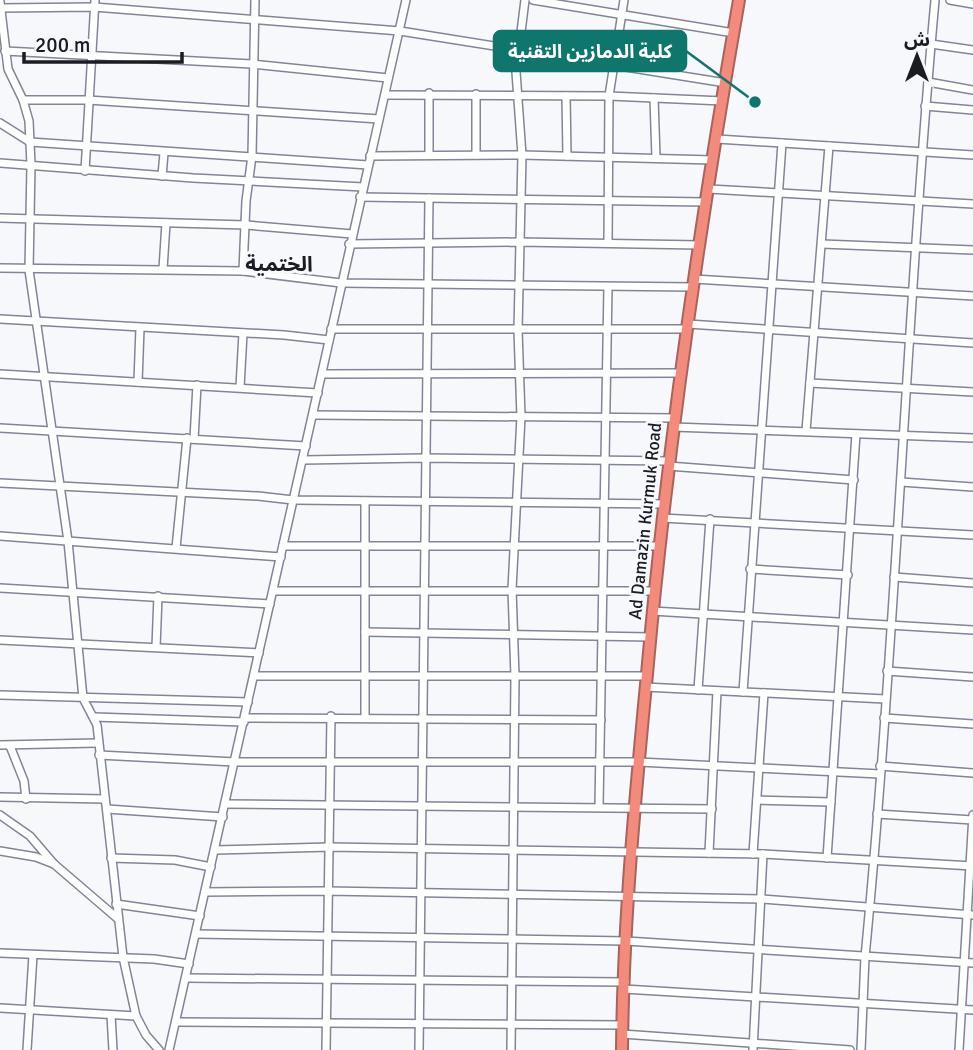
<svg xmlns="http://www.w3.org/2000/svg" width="973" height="1050" viewBox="0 0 973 1050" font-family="Signika,'Noto Sans Arabic',sans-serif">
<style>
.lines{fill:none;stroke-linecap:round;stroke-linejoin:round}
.minor-casing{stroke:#7f8696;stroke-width:10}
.highway-casing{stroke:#a7645d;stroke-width:14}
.minor{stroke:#fff;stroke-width:7}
.highway{stroke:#f38b7d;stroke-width:10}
.labels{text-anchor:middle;stroke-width:6;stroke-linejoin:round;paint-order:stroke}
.street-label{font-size:18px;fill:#191c22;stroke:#f6f8fc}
.quarter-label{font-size:21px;font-weight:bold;fill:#191c22;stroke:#f6f8fc}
.leader{fill:none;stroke:#0f766e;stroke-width:2.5}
.callout-dot{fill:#0f766e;stroke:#f6f8fc;stroke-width:2.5}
.callout{fill:#0f766e;stroke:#0f766e;stroke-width:2.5}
.callout-label{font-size:19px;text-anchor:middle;font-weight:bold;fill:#fff}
</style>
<rect width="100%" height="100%" fill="#f6f8fc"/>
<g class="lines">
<defs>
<g id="minor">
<polyline points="533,0 734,33"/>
<polyline points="950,0 973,4"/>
<polyline points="0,2 8,69 23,100 29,121 31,165 29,270 68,541 83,698 97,725 123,957 136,1016 146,1035 159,1050"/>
<polyline points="1,8 94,7 400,31 726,83"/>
<polyline points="931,44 973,50"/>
<polyline points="5,51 252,64 388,78"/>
<polyline points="928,82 973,90"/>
<polyline points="429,93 429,154"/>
<polyline points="476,94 476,155"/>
<polyline points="385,95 609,96 723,101"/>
<polyline points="566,96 567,156"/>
<polyline points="654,98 656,158"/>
<polyline points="23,100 88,100 379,119"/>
<polyline points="925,106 973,110"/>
<polyline points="0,123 30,142 368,165"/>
<polyline points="717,139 973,155"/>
<polyline points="370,156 522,155 713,160"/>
<polyline points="0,163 193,178 363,187"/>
<polyline points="85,171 95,0"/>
<polyline points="162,176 164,153"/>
<polyline points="709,189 973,204"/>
<polyline points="360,197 707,202"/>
<polyline points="0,218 246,225 352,234"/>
<polyline points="608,243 609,96 624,0"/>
<polyline points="349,244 519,242 700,245"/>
<polyline points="822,244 973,250"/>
<polyline points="0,268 243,271 341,283 693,287"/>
<polyline points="163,269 166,223"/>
<polyline points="243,271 246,201 252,156 255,0"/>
<polyline points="694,279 973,296"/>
<polyline points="0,319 284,335 329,340"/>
<polyline points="688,324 973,343"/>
<polyline points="331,329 687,329"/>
<polyline points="0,374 318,393"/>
<polyline points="322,374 680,373"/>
<polyline points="138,382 140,328"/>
<polyline points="810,383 973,392"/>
<polyline points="240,387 243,333"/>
<polyline points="314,415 674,418"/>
<polyline points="673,427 973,438"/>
<polyline points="0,428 306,446"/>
<polyline points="806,431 829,146"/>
<polyline points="194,439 197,385"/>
<polyline points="303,460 424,458 669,461"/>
<polyline points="668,466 854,480"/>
<polyline points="901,482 973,487"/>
<polyline points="0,483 258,496 293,500 664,504"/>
<polyline points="365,501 365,717"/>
<polyline points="662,518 973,535"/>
<polyline points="0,536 281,557"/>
<polyline points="283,546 660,546"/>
<polyline points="176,548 187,438"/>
<polyline points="750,569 848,575"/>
<polyline points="894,577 973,583"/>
<polyline points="0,588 270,604"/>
<polyline points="273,591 655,591"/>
<polyline points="652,611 973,630"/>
<polyline points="365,632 650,637"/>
<polyline points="0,640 259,653"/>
<polyline points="156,647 158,596"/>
<polyline points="887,671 973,677"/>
<polyline points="254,676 647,676"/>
<polyline points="645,687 885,699"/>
<polyline points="698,690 710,519"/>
<polyline points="743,692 782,143"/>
<polyline points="0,695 248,702"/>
<polyline points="94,717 244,722"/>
<polyline points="245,718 601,720"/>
<polyline points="884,718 973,724"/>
<polyline points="0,745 98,743"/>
<polyline points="10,746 24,781 26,799"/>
<polyline points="99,755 235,762 639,762 880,774"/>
<polyline points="880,766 973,773"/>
<polyline points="0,797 105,799"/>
<polyline points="757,800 831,802"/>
<polyline points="225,804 712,809"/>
<polyline points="599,806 608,287"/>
<polyline points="107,809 223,817"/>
<polyline points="877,814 973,820"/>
<polyline points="0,815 30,836 54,864 117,918"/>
<polyline points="215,850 330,847 763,854 973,866"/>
<polyline points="0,851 36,857 54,864"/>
<polyline points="709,853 717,691"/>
<polyline points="753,854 764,693"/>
<polyline points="111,858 175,860 211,867"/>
<polyline points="827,858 856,434"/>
<polyline points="205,892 328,891 761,899 973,915"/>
<polyline points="116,904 200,916"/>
<polyline points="196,934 626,941 973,963"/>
<polyline points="0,953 154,959 189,964"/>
<polyline points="186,978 625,982"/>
<polyline points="624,989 973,1010"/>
<polyline points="0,1008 136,1016"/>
<polyline points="111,1015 113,1050"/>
<polyline points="176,1022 623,1025"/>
<polyline points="622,1034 850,1050"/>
<polyline points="27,1050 33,955"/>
<polyline points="169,1050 406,0"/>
<polyline points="326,1050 331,716"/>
<polyline points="419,1050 429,198"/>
<polyline points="511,1050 515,677 512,589 521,417 518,330 522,155 516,72 525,0"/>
<polyline points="753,1050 763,854"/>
<path d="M861,1050L865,957C896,638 906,318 935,0"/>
<polyline points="959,1050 973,815"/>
</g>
<path id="highway" d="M622,1050C623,925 635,799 647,674C667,448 700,223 739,0"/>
</defs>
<!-- minor casing -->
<use href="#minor" class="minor-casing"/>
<!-- highway casing -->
<use href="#highway" class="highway-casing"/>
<!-- minor -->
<use href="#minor" class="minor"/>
<!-- highway -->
<use href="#highway" class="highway"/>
</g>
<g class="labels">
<!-- street labels -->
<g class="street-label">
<text transform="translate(645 521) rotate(-84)" y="6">Ad Damazin Kurmuk Road</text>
</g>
<!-- quarter labels -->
<g class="quarter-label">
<text x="279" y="271">الختمية</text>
</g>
</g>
<!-- callouts -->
<path class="leader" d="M755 102L686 51"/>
<circle class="callout-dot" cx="755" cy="102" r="7"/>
<rect class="callout" x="494" y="31" width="192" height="40" rx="7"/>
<g class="callout-label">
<text x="590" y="58">كلية الدمازين التقنية</text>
</g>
<!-- north arrow -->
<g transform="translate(917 56)" stroke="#f6f8fc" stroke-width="5" paint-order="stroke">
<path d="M0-5L12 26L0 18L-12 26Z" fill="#191c22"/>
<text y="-10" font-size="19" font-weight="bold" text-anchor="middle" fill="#191c22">ش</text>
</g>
<!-- scale -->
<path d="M24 52v10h158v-10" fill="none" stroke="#191c22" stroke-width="3.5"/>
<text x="35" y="52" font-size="21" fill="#191c22" stroke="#f6f8fc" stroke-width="5" paint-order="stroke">200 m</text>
</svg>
